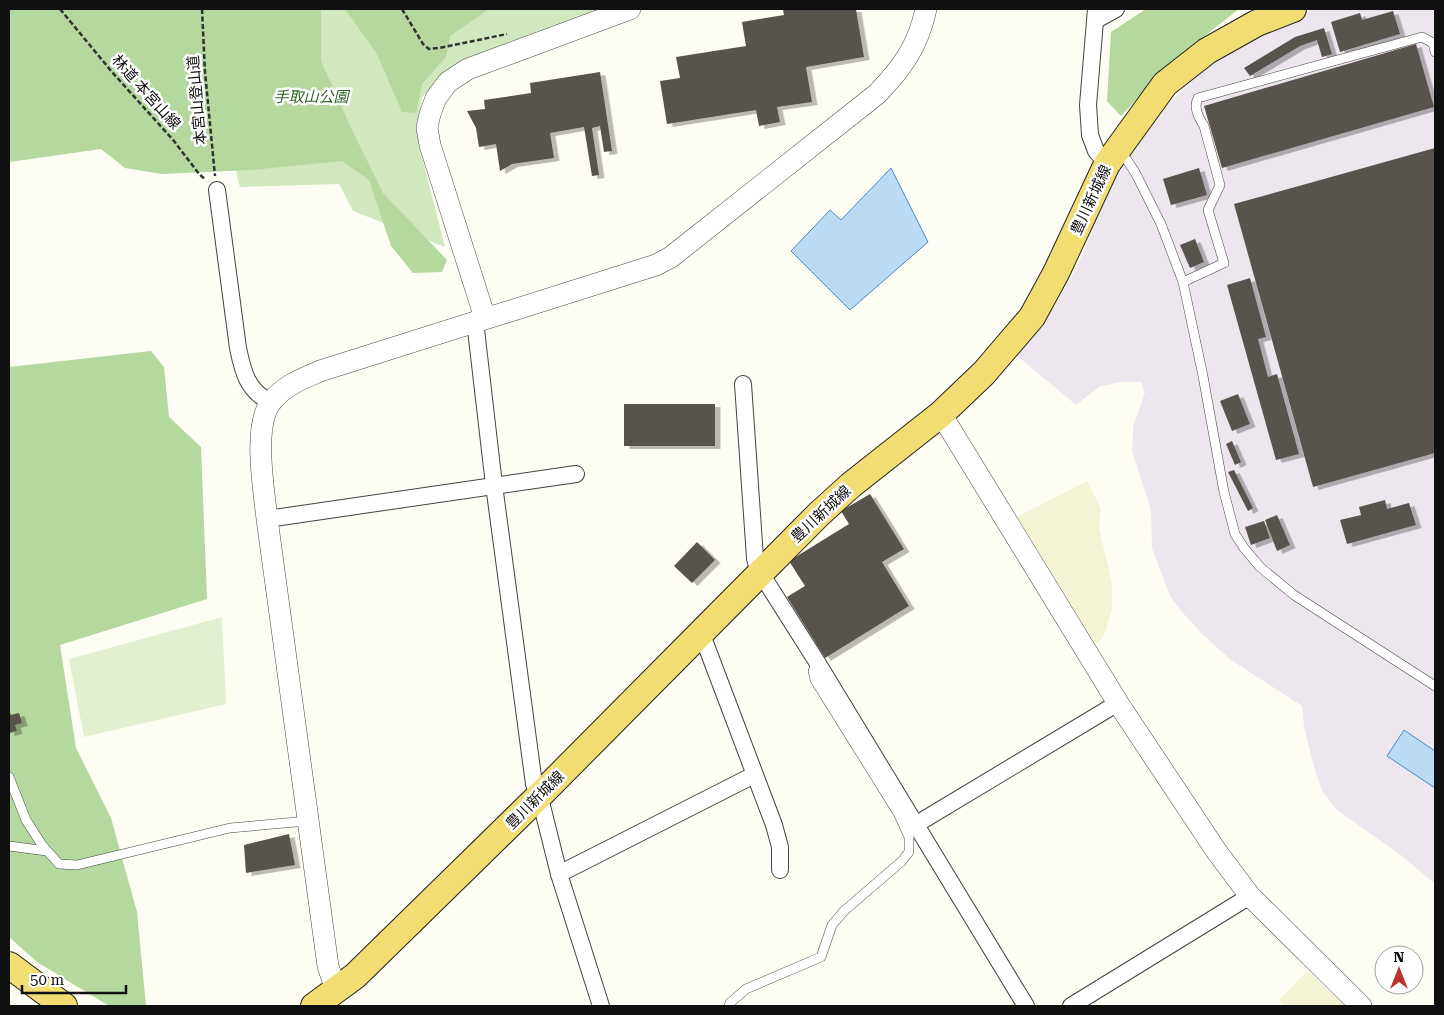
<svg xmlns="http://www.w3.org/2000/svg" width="1444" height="1015" viewBox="0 0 1444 1015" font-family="'Roboto Serif','Noto Sans JP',serif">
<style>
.industrial{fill:#eee6ee}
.farmland{fill:#f4f4d5}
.green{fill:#d1e8be}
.forest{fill:#b4d89e}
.pitch{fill:#e2f0d0}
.water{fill:#bbdaf3;stroke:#4689c7}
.building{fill:#59524d;filter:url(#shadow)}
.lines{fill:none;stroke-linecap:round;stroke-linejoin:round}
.service-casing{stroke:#434343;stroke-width:10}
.minor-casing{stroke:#434343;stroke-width:18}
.tertiary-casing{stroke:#434343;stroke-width:22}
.primary-casing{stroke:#212121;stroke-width:28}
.path{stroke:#323232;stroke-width:2.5;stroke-dasharray:5 2.5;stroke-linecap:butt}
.service{stroke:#fff;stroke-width:9}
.minor{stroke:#fff;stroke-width:16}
.tertiary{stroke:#fff;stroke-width:21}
.primary{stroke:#f1dd71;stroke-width:26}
.labels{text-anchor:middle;stroke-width:5;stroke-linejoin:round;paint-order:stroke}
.street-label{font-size:15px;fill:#101010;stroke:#fff}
.park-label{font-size:15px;font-style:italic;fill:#2b6623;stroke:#fff}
</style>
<defs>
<filter id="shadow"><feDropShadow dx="5.5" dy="3" stdDeviation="0" flood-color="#0004"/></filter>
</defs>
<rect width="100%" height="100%" fill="#fefdf4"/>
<!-- industrial -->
<polygon class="industrial" points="1314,9 1435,9 1435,884 1402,856 1337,810 1323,792 1315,771 1304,727 1302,706 1231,660 1201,633 1182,612 1170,596 1152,548 1151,510 1132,451 1133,427 1145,392 1141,382 1120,382 1099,387 1076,405 1016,355 1032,338 1054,307 1069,281 1081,258 1101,204 1116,170 1149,124 1202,71 1239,47 1288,19"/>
<!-- farmland -->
<g class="farmland">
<polygon points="1087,481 1101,509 1099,527 1112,584 1112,609 1104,636 1093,648 1015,518"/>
<polygon points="1307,971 1345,1006 1285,1006 1279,1000"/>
</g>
<!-- green -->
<polygon class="green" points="207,9 619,9 455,65 422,97 417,127 420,149 445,247 353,211 339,184 240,187 212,75"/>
<!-- forest -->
<g class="forest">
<polygon points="9,9 321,9 321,61 353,132 383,193 447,260 442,272 413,273 391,246 369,180 342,161 251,170 162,174 125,168 101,149 9,162"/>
<polygon points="345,9 489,9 450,36 446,57 422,84 416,113 402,112 377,54"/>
<polygon points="1146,9 1239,9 1175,59 1121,116 1107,101 1111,32"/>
<polygon points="151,351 164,367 169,417 201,447 207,599 60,645 76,748 111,818 137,912 146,1006 109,1006 37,962 9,937 9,367"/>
</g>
<!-- pitch -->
<polygon class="pitch" points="222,617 226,704 84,737 69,659"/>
<!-- water -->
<g class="water">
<polygon points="891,168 928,242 850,310 791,251 830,210 841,220"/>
<polygon points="1404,730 1435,751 1435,788 1387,756"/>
</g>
<!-- building -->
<g class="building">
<polygon points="792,9 856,9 864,57 806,67 812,102 777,107 780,122 759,126 756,110 667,124 660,81 680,78 676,57 746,46 742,22 784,15 783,10"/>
<polygon points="1393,11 1400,34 1340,52 1331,22 1360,13 1362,20"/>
<polygon points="1324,28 1332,54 1322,57 1317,40 1300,46 1250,76 1244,68 1295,37"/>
<polygon points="1416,44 1434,107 1222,168 1204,106"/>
<polygon points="600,72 612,151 604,152 600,126 592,128 599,175 592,176 584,127 550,133 554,158 512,164 500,171 496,144 479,147 476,128 467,111 485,109 484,100 531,93 530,83"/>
<polygon points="1435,148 1435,453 1313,487 1234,204"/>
<polygon points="1199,168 1207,195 1171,205 1163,179"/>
<polygon points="1195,239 1204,262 1190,268 1180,245"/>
<polygon points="1250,278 1266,337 1258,339 1268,377 1277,374 1299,454 1276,460 1227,285"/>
<polygon points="1238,394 1250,424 1232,431 1220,401"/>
<rect x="624" y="404" width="91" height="42"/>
<polygon points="1232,441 1241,462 1235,465 1226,444"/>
<polygon points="1234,470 1253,508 1248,511 1228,472"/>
<polygon points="870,494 904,549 882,562 909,606 825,658 787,597 805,586 789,561 849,524 841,511"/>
<polygon points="1385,500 1387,509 1409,503 1416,525 1347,544 1340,520 1361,515 1359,507"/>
<polygon points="1277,515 1290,545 1277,551 1265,520"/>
<polygon points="1264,521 1270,538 1251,545 1245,527"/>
<polygon points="697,542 715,560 692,583 674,566"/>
<polygon points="9,711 11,715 19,713 22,723 15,725 17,731 9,733"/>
<polygon points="289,834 295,865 246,873 244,845"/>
</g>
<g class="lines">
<defs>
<g id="service">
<polyline points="1118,152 1127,160 1136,174 1161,224 1183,282 1203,376 1224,492 1235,534 1244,548 1260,567 1294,595 1435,686"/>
<path d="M1183,282L1224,263L1208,210L1220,185L1204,126C1199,118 1193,108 1198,98L1422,37L1433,43L1435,52"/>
<polyline points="9,777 26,820 42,845 59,864 77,865 230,828 308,821"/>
<polyline points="9,846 47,851"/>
<polyline points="729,1006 730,1003 746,989 821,957 832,925 844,911 902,861 909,852 909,837 898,813 815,680 813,671 817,662"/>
</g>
<g id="minor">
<polyline points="1096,9 1088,105 1090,135 1096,151 1107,164"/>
<polyline points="1096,20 1116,9"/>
<path d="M217,190L238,348C243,372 247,390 270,402"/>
<polyline points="475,321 494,485 534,784 542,806 559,874 601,1006"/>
<polyline points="743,384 755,558 759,574 767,583 817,662 1026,1006"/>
<polyline points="267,519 576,474"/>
<polyline points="699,634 704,640 774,825 780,847 780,870"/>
<polyline points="915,825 1118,703"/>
<polyline points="559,874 754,775"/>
<polyline points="1071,1006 1250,896"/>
</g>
<g id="tertiary">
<polyline points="485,318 430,145 427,128 430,114 436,98 448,82 468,69 630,9"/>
<polyline points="941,414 1118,703 1217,852 1250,896 1361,1006"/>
<path d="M336,990L328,966L267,519C264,490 252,424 272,401C285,385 302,379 320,371L656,265L671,257L877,94C903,67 918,46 926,9"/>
</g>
<g id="primary">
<polyline points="9,965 64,1006"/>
<polyline points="314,1006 355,976 538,797 819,514 851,485 941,414 984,373 1032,317 1056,273 1107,164 1165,84 1207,51 1257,23 1293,9"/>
</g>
</defs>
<!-- service casing -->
<use href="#service" class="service-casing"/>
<!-- minor casing -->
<use href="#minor" class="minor-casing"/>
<!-- tertiary casing -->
<use href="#tertiary" class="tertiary-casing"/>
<!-- primary casing -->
<use href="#primary" class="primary-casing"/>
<!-- path -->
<g class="path">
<polyline points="60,9 112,72 174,141 199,174 206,180"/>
<polyline points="202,9 205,72 215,176"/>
<polyline points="402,9 423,44 429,49 439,48 507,34"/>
</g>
<!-- service -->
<use href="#service" class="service"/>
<!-- minor -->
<use href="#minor" class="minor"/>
<!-- tertiary -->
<use href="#tertiary" class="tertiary"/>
<!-- primary -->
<use href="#primary" class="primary"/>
</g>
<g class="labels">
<!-- street labels -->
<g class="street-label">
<text transform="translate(146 92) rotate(48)" y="5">林道 本宮山線</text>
<text transform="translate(197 100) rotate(-95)" y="5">本宮山登山道</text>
<text transform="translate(1091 200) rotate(-65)" y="5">豊川新城線</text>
<text transform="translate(821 514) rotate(-43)" y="5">豊川新城線</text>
<text transform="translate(535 800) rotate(-45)" y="5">豊川新城線</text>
</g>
<!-- park labels -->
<g class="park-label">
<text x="311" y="102">手取山公園</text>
</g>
</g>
<!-- border -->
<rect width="1444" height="1015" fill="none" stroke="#101010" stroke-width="20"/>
<!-- north arrow -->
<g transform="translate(1399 970)"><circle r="24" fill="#ffffff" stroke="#9f9f9f"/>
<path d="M0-4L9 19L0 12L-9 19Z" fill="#ba332e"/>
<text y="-8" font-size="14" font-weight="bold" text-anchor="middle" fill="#101010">N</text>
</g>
<!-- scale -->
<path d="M22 985v8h104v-8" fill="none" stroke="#101010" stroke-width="2.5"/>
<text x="30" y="985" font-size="15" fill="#101010" stroke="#ffffff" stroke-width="4" paint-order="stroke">50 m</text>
</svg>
